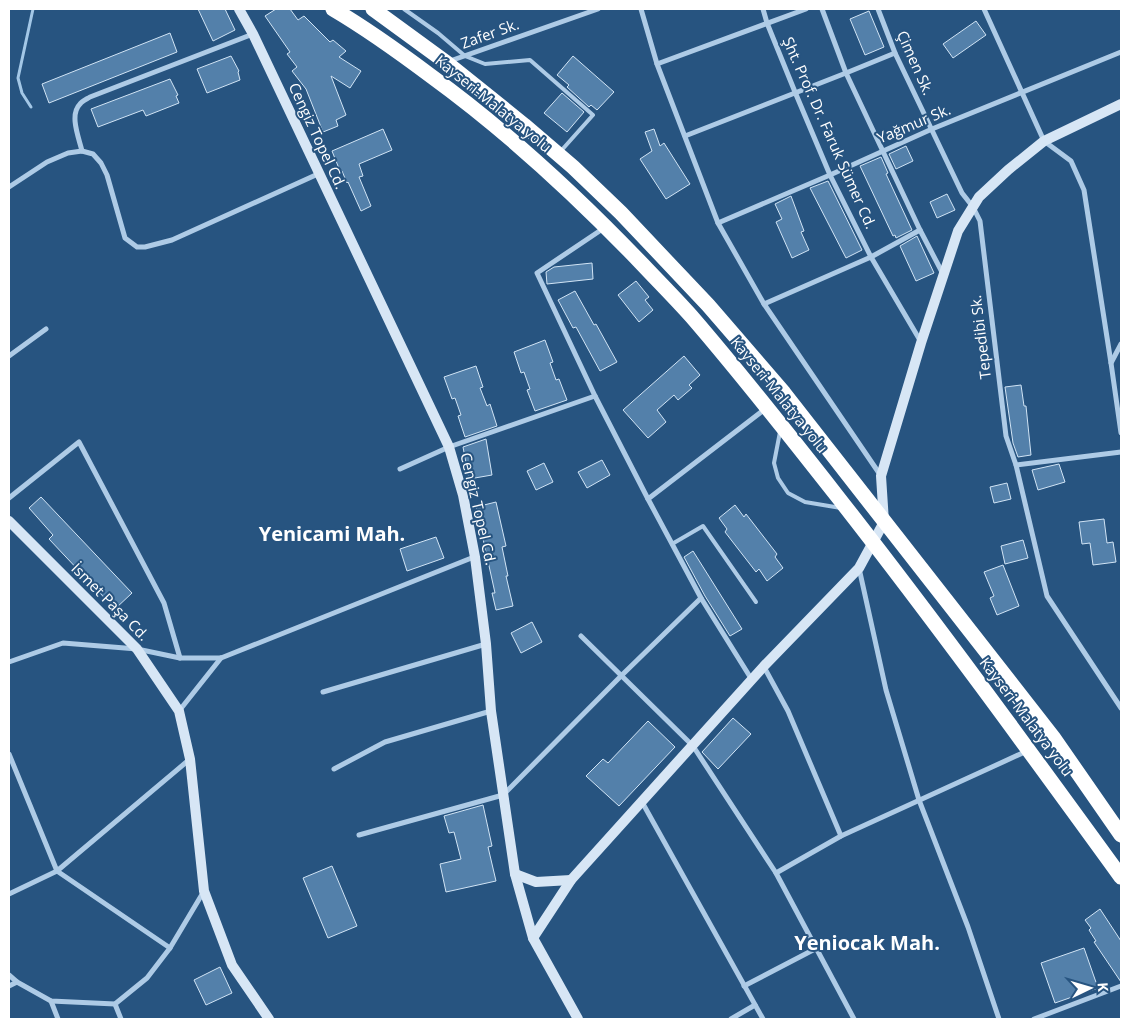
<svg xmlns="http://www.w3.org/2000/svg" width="1130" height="1028" viewBox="0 0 1130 1028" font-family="'Open Sans',sans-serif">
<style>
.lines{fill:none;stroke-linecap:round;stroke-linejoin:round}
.stream{stroke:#a3c7e6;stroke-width:3}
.building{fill:#5380aa;stroke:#d1e4f5}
.lane{stroke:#aecbe6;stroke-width:4}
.street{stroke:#aecbe6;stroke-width:5}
.secondary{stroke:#d7e6f5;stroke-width:10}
.highway{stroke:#fff;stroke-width:15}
.labels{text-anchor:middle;stroke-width:4;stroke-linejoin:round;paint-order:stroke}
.street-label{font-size:15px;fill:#fff;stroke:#275480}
.district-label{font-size:20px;font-weight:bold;fill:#fff;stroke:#275480}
</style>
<rect width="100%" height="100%" fill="#275480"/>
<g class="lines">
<!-- stream -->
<polyline class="stream" points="31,107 22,93 18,78 33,9"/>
</g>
<!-- building -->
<g class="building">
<polygon points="198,9 225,9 235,30 213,41"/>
<polygon points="276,9 290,9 298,20 304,16 330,42 333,40 346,51 339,57 361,71 350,88 331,76 346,115 336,120 338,126 323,132 306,89 292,71 297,67 287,54 290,52 265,16"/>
<polygon points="869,11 884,47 865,55 850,19"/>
<polygon points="976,21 986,35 953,58 943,44"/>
<polygon points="170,33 177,52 49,103 42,84"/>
<polygon points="231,56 239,71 238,72 240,80 207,93 197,69"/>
<polygon points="573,56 614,92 597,110 591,105 589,107 567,87 569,85 557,75"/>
<polygon points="170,79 178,95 176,96 179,103 146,116 143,110 98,127 91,109"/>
<polygon points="562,93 584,112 567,132 544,113"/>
<polygon points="383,129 392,150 359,164 363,176 359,177 371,206 361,211 348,182 347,183 342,171 340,171 332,151"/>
<polygon points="654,129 660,146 664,143 690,184 666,199 640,159 652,151 645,132"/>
<polygon points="906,146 913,161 896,169 889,154"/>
<polygon points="881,157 888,173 886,174 912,230 896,238 895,235 893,236 860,166"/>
<polygon points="828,181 862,250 846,258 810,188"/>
<polygon points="947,194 955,210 937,218 930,202"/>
<polygon points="791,196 804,231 801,232 809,250 792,258 776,222 782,219 775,204"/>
<polygon points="917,236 934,273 916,281 900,246"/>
<polygon points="592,263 593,279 547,284 546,272 554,267"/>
<polygon points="636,281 649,297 645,300 653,310 639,322 618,295"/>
<polygon points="575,291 594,325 596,324 617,362 600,371 576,327 573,328 558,300"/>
<polygon points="545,340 553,362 550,363 556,380 559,379 567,400 535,411 527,390 530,389 524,372 521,373 514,352"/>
<polygon points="684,356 700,375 689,385 692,388 678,400 674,395 657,410 666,422 648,438 623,410"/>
<polygon points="476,366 483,387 480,388 487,406 490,404 497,426 465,437 458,416 461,415 455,398 452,399 444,377"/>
<polygon points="1021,385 1024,406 1026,406 1031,455 1018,457 1013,443 1005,387"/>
<polygon points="486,439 492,475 469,479 463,447"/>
<polygon points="602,460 610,475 587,488 578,472"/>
<polygon points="544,463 553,482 536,490 527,471"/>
<polygon points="1059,464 1065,482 1038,490 1032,470"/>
<polygon points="1007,483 1011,499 994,503 990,487"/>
<polygon points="41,497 132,593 115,609 49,539 53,535 29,508"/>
<polygon points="496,502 506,546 502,547 508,576 506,576 513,606 496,610 492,593 495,593 476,507"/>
<polygon points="735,505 744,517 746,514 777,554 775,557 783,568 767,581 759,569 756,572 725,532 727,529 719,518"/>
<polygon points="1104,519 1107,543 1113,542 1116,562 1093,565 1090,543 1082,544 1079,522"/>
<polygon points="436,537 444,558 407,571 400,549"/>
<polygon points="1023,540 1028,558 1005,564 1001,546"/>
<polygon points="693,551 742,629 730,636 705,596 684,557"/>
<polygon points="1003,565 1019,606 997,615 990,598 994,596 984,572"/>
<polygon points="532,622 542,642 521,653 511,633"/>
<polygon points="733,718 751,734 718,769 702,752"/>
<polygon points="648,721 675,747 619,806 586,776 603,759 608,763"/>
<polygon points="483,805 492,846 488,847 496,881 446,892 440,864 461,859 454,832 449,833 444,816"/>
<polygon points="332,866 357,926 328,938 303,878"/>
<polygon points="1100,909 1121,941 1121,982 1094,942 1096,941 1089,930 1091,928 1085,920"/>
<polygon points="1084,948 1098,988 1055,1003 1041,963"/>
<polygon points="220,967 232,993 206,1005 194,980"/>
</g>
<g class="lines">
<!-- lane -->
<g class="lane">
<polyline points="404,9 438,33 465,56 485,64 530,60 593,115 560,152"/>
<polyline points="780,432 774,463 778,478 788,493 805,502 841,508"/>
<polyline points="672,544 703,526 756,602"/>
</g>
<!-- street -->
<g class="street">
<polyline points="641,9 657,64 718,223 764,304 881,476"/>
<polyline points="763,9 767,23 795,92 830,175 871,257 921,342"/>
<polyline points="822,9 846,73 920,230 943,274"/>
<polyline points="878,9 895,53 962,193 973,207 980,221 1006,436 1016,465 1047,596 1121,708"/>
<polyline points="984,9 1044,141 1071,161 1084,190 1111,363"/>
<polyline points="450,61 598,9"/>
<polyline points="657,64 806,9"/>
<polyline points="685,136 846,73 895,53"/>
<path d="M82,151C79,138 69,115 80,104C82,101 87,99 90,97L253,34"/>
<polyline points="9,187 47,162 68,153 82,151 93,154 101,163 107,175 125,238 137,247 145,247 172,240 318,174"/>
<polyline points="718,223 830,175 932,129 1121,52"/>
<polyline points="604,228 537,273 595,396 648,499 701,598 752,680"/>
<polyline points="764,304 871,257 920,230"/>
<polyline points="1121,344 1111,363 1121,433"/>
<polyline points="9,356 46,329"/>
<polyline points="1016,465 1121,452"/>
<polyline points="400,469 449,447 595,396"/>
<polyline points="9,498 79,442 164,603 180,658"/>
<polyline points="648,499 765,409"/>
<polyline points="859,568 886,690 919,800 968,927 999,1019"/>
<polyline points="581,636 693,746 776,873 854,1019"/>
<polyline points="9,662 63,643 137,649 180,658 221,658 474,557"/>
<polyline points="764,667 788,711 841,836"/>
<polyline points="323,692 486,644"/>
<polyline points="179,711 221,658"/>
<polyline points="9,754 57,871 170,948"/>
<polyline points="334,769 385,742 491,711"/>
<polyline points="642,802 763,1019"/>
<polyline points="359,835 503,795 622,675 701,598"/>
<polyline points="776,873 841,836 1027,751"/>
<polyline points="9,894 57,871 190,759"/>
<polyline points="9,975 17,982 51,1001 115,1004 147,978 170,948 204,891"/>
<polyline points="9,986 17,982"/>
<polyline points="744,986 815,949"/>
<polyline points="51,1001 58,1019"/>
<polyline points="115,1004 121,1019"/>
<polyline points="731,1019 755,1005"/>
<polyline points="1034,1019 1121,986"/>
</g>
<!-- secondary -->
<g class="secondary">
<polyline points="239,9 253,34 449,447 463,495 475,557 486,644 491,711 515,874 533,938 578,1019"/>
<polyline points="9,521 137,649 179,711 190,759 204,891 232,965 269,1019"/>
<polyline points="515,874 536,882 571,880"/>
<polyline points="533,938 571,880 764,666 859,568 884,522 881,476 921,343 958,231 979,197 1008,170 1044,141 1121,104"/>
</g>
<!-- highway -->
<g class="highway">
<path d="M333,9C367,29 399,52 431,76C508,132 577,196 643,265C659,282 676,299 692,317C742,375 790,436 837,496C935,621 1028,749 1121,877"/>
<polyline points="373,9 447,63 524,125 573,167 621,213 708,305 784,393 1053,737 1121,835"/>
</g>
</g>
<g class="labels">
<!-- street labels -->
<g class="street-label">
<text transform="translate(490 34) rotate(-20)" y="5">Zafer Sk.</text>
<text transform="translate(915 63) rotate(66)" y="5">Çimen Sk.</text>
<text transform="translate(493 104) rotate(39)" y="5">Kayseri-Malatya yolu</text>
<text transform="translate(914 124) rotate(-23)" y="5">Yağmur Sk.</text>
<text transform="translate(829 133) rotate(66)" y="5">Şht. Prof. Dr. Faruk Sümer Cd.</text>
<text transform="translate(317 136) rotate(65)" y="5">Cengiz Topel Cd.</text>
<text transform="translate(981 337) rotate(-97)" y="5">Tepedibi Sk.</text>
<text transform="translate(779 395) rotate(51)" y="5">Kayseri-Malatya yolu</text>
<text transform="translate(478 509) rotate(77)" y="5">Cengiz Topel Cd.</text>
<text transform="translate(110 602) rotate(45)" y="5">İsmet Paşa Cd.</text>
<text transform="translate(1026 717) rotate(53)" y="5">Kayseri-Malatya yolu</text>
</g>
<!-- district labels -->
<g class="district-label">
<text x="332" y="541">Yenicami Mah.</text>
<text x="867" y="950">Yeniocak Mah.</text>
</g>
</g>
<!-- border -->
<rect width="1130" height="1028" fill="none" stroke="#ffffff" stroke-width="20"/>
<!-- north arrow -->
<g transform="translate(1090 988) rotate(85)" stroke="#275480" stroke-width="4" paint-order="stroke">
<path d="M0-4L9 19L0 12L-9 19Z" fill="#ffffff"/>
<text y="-8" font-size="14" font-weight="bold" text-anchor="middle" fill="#ffffff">K</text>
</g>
</svg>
